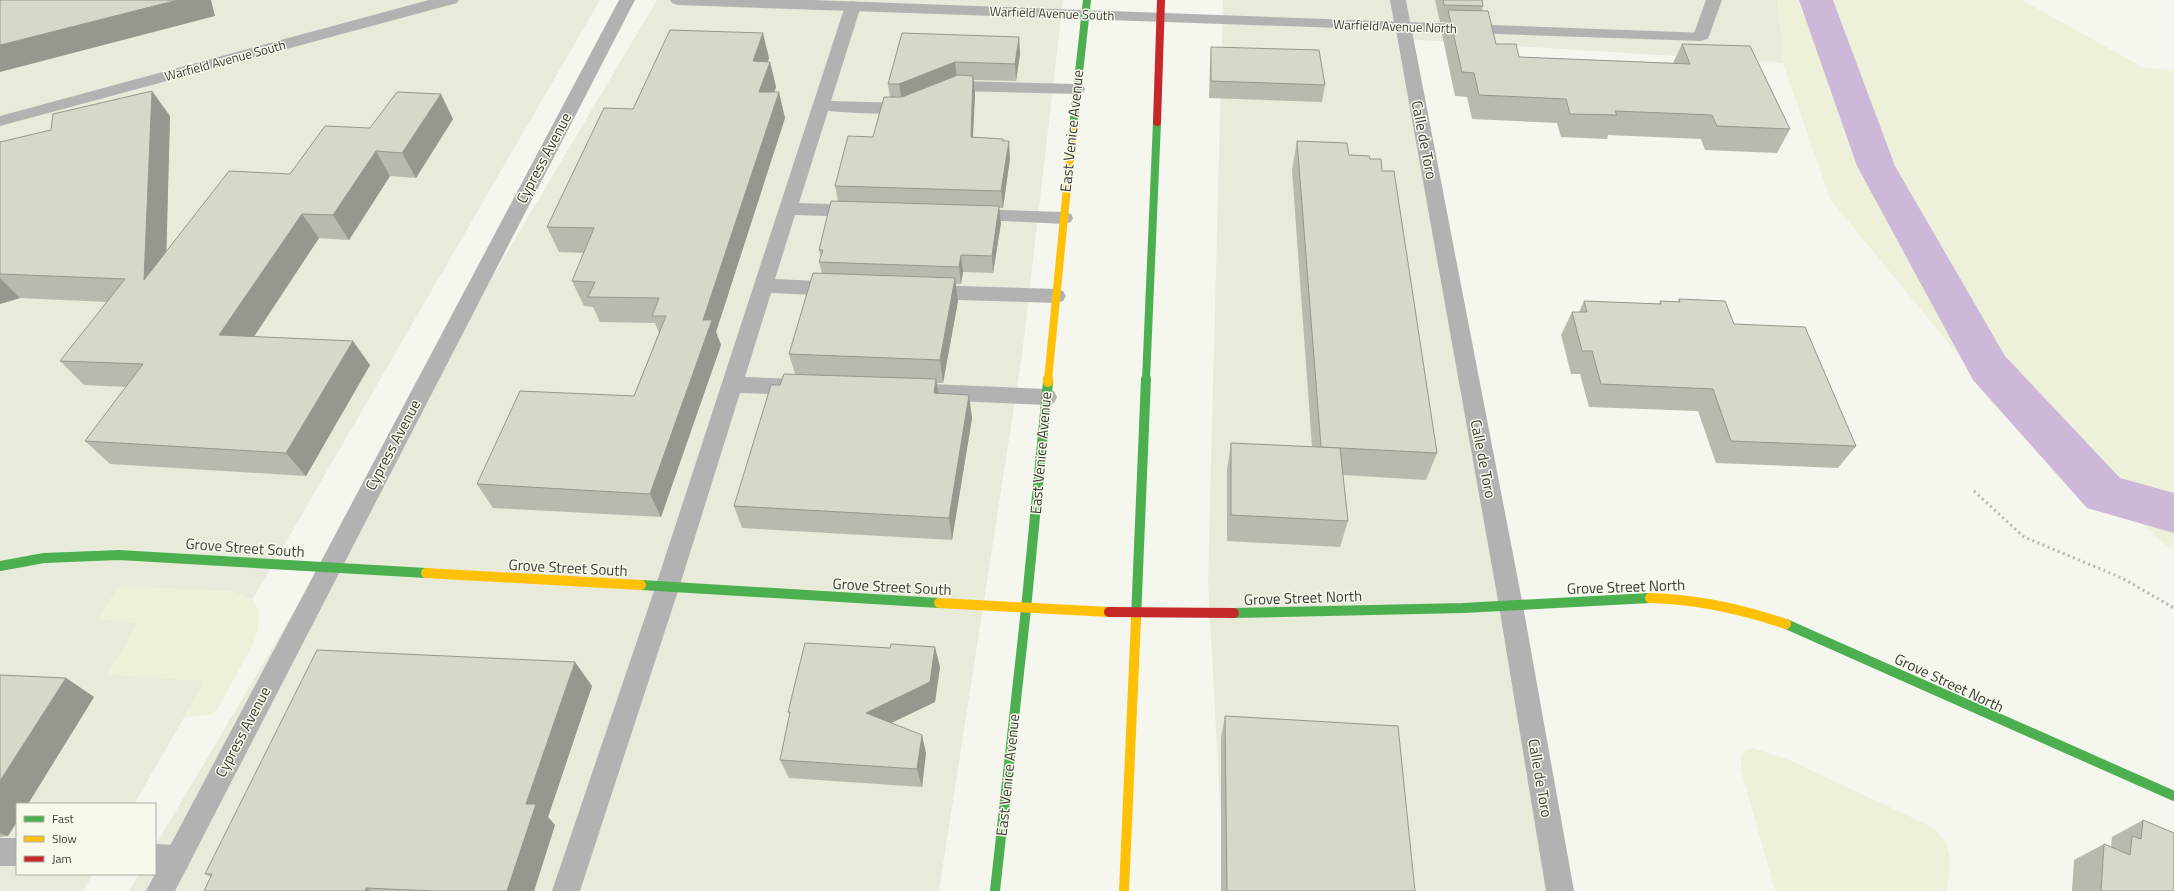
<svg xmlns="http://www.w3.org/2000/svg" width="2174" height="891" viewBox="0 0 2174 891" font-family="'Titillium Web',sans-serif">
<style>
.built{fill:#e8eada}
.green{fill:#edf1d9}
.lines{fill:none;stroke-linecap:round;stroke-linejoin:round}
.canal{fill:#cdb8d9;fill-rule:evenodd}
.path{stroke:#b5b5b4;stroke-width:3;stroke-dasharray:2 3.5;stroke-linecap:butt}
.lane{fill:#b3b2b2;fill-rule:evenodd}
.street{fill:#b3b2b2;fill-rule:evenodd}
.fast-far1{stroke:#4caf50;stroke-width:8}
.fast{stroke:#4caf50;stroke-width:10}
.slow-far1{stroke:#ffc107;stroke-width:8}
.slow{stroke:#ffc107;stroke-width:10}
.jam-far1{stroke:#c62828;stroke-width:8}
.jam{stroke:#c62828;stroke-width:10}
.wall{fill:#b8baad}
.shaded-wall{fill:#96978d}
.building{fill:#d6d8c9;stroke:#96978d}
.labels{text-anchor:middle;stroke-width:3;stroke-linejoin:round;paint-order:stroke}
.far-street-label{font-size:13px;fill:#3a3b36;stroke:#f7faeb}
.street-label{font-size:15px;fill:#3a3b36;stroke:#f7faeb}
</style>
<rect width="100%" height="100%" fill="#f5f6ee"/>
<!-- built -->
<g class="built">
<polygon points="0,0 600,0 134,804 17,804 17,874 93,874 83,891 0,891"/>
<polygon points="657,0 1063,0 1022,355 939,891 129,891 139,874 155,874 155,846"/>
<polygon points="1223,0 1778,0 1783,63 1404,39 1552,891 1225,891 1208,582"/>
</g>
<!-- green -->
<g class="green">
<polygon points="1778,0 2022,0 2142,67 2174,71 2174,547 2167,546 1982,384 1830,199 1783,63"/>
<polygon points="119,586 233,591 252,599 259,611 258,630 253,644 217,710 212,714 185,718 204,681 110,675 108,672 138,623 97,619"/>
<path d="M1753,748L1787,759L1930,826C1954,842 1952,865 1946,891H1775L1741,770V755L1746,750Z"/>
</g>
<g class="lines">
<!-- canal -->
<polygon class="canal" points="1799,0 1833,0 1895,166 2005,356 2120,478 2174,493 2174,533 2087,508 1973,380 1857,166"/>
<!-- path -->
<polyline class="path" points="1974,491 2024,537 2122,578 2174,608"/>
<!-- lane -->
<g class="lane">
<polygon points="1390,0 1406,0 1411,27 1409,30 1397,30 1395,27"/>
<polygon points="1706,0 1722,0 1709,36 1707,39 1695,39 1693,36"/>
<path d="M853,1L859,3L861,6L831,101L902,103L911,100L917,101L920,105C910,119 846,112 828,111L799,203L859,205L866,207L868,211L866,215L859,217L795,215L775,279L839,282L846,284L849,289L846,294L839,296L771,293L745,377L799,379L806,381L810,387L806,393L799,395L740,393L679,588L580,891H552L655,588L845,6L847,3Z"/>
<polygon points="957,81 1077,84 1083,85 1085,89 1083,93 1077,94 959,91 945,96 939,95 937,91 939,87"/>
<polygon points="971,209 1064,212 1071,214 1073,218 1071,222 1064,224 964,219 962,215 964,211"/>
<polygon points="927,285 1056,289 1063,291 1066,296 1063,301 1056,303 927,299 920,297 917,292 920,287"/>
<polygon points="908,383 1046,389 1054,391 1057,397 1054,403 1046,405 908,399 900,397 897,391 900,385"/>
<rect x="0" y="838" width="17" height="28"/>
<polygon points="155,844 177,845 187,849 191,859 187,869 177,873 155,872"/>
</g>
<!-- street -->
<g class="street">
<polygon points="429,0 459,0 457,3 0,126 0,116"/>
<polygon points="619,0 635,0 175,891 146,891"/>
<polygon points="670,0 812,0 1707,33 1709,36 1707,39 1701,41 1412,31 1523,606 1574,891 1546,891 1499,606 1396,30 678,5 672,3"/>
</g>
<!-- fast-far1 -->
<g class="fast-far1">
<polyline points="1073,127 1087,0"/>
<polyline points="1146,380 1157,122"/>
</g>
<!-- fast -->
<g class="fast">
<polyline points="0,566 44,558 119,555 426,573"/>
<polyline points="641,585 939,603"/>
<polyline points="1234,613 1463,608 1650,598"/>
<polyline points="1136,619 1146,379"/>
<polyline points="1786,624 2174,796"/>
<polyline points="995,891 1026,609 1048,382"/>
</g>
<!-- slow-far1 -->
<polyline class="slow-far1" points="1048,380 1073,127"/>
<!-- slow -->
<g class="slow">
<polyline points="1048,382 1048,379"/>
<polyline points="426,573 641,585"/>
<path d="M1650,598C1697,599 1741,609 1786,624"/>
<polyline points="939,603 1109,612"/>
<polyline points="1124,891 1136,619"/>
</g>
<!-- jam-far1 -->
<polyline class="jam-far1" points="1157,122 1161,0"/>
<!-- jam -->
<polyline class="jam" points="1109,612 1234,613"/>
</g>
<!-- wall -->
<g class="wall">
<polygon points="1435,0 1482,0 1483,6 1482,11 1496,44 1519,57 1673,63 1682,44 1790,129 1777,153 1705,150 1701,139 1608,135 1607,139 1561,137 1557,123 1472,119 1467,97 1455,96 1442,34 1445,22 1440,22"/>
<polygon points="1019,37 1020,54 1016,81 974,80 975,93 973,137 1003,139 1003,141 1010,158 1003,208 999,208 1001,223 993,273 963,272 961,284 956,284 958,301 943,383 937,383 938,393 972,418 952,540 742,528 734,506 780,385 795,374 789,354 822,273 819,262 821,258 819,250 838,201 835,186 873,137 890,97 888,84"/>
<polygon points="1211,47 1325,85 1322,102 1209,98 1210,64"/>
<polygon points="769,58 768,62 770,62 776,87 774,92 785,118 716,332 721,345 661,517 493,508 477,484 634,396 659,333 655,323 600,322 593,307 584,306 572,281 584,253 559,252 547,227"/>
<polygon points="170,116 166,251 290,174 370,128 453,119 416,178 390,176 349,240 319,238 254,337 370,365 306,476 110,464 85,441 126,387 84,385 60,361 107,302 20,298 0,304 0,142"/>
<polygon points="1297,141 1349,155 1370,159 1382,171 1437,453 1426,480 1343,475 1348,521 1340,547 1227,541 1227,470 1231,443 1312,447 1292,170"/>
<polygon points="1679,299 1734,324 1856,446 1838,468 1716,463 1698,411 1589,407 1580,374 1571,374 1561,335 1572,312 1579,312 1584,301 1659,304 1660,301 1677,302"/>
<polygon points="940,667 935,702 891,723 926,753 922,787 789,778 780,760 790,716 788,712"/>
<polygon points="0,675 66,678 94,697 8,836 0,837"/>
<polygon points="592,686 548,817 555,825 534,891 204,891 211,877 205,874"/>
<polygon points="1225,716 1415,891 1221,891 1221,738"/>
<polygon points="2143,820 2174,891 2072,891 2074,860 2104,844 2111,847 2112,837"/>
</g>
<!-- shaded-wall -->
<g class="shaded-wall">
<polygon points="178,0 211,0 215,16 0,72 0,45"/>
<polygon points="763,33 769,58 759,87 753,61"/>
<polygon points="1019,37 1020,54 1016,81 1015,64"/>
<polygon points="770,62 776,87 766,117 759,92"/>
<polygon points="955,62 957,80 902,101 899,84"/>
<polygon points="973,76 975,93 972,154 971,137"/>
<polygon points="152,91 170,116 165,305 144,280"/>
<polygon points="779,92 785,118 716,332 721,345 661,517 650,494 703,320"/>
<polygon points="441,94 453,119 416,178 402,153"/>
<polygon points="1009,141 1010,158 1003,208 1001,191"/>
<polygon points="376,151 390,176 349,240 333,215"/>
<polygon points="999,206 1001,223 993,273 992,256"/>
<polygon points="302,214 319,238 239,359 219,335"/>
<polygon points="961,255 963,272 961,284 959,267"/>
<polygon points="0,278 20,298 0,304"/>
<polygon points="955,278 958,301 943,383 940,360"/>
<polygon points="353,341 370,365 306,476 286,453"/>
<polygon points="936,379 940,402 934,393"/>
<polygon points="969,395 972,418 952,540 949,518"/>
<polygon points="935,647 940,667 935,702 872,732 866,713"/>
<polygon points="575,662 592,686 548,817 555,825 534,891 507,891 526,804"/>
<polygon points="66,678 94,697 28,804 17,804 17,822 8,836 0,833 0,781"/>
<polygon points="922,735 926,753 922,787 917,769"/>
<polygon points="366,888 371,891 365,891"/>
</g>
<!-- building -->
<g class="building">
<polygon points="0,0 178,0 0,45"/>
<polygon points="1443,0 1482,0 1483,6 1444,5"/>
<polygon points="1448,10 1488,11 1496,44 1516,44 1519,57 1690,64 1682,44 1750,46 1790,129 1717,126 1712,115 1615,111 1617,115 1570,114 1566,99 1479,95 1474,73 1462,72"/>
<polygon points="670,30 763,33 753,61 770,62 759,92 779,92 703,320 712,320 650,494 477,484 520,391 634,396 666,316 652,316 659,298 588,297 595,282 572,281 594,228 547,227 604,108 633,109"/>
<polygon points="902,33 1019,37 1015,64 955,62 899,84 888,84"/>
<polygon points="1211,47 1319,50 1325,85 1211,81"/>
<polygon points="958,75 973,76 971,137 1003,139 1003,141 1009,141 1001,191 835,186 848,136 873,137 884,97 902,97"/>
<polygon points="152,91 144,280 229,171 290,174 325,126 370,128 397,92 441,94 402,153 376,151 333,215 302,214 219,335 353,341 286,453 85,441 143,364 60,361 125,279 0,274 0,142 51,130 53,114"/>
<polygon points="1297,141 1347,143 1349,155 1369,156 1370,159 1381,159 1382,171 1394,171 1437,453 1321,447"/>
<polygon points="831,201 999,206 992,256 961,255 959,267 819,262 823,250 819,250"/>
<polygon points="813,273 955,278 940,360 789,354"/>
<polygon points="1679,299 1725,301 1734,324 1805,327 1856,446 1731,441 1713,389 1601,384 1592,351 1582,351 1572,312 1587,312 1584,301 1661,304 1660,301 1680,302"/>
<polygon points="784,374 936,379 934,393 969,395 949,518 734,506 771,385 780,385"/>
<polygon points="1231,443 1340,448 1348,521 1231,515"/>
<polygon points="805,643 890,648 891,644 935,647 930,682 866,713 922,735 917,769 780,760 790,712 788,712"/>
<polygon points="317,650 575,662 526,804 536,804 507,891 434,891 366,888 365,891 204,891 212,874 205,874"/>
<polygon points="0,675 66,678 0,781"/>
<polygon points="1225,716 1398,726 1415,891 1227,891"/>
<polygon points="2143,820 2174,833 2174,891 2101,891 2104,844 2130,855 2132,836 2141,839"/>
</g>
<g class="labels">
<!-- far-street labels -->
<g class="far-street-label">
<text transform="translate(1052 13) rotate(2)" y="5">Warfield Avenue South</text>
<text transform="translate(1395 26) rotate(2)" y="5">Warfield Avenue North</text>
<text transform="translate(225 60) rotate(-15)" y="5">Warfield Avenue South</text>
</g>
<!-- street labels -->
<g class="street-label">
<text transform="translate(1072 131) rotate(-84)" y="5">East Venice Avenue</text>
<text transform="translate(1424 140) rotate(79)" y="5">Calle de Toro</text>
<text transform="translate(544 158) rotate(-62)" y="5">Cypress Avenue</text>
<text transform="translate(393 445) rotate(-62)" y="5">Cypress Avenue</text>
<text transform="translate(1041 453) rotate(-85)" y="5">East Venice Avenue</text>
<text transform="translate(1483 459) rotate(79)" y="5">Calle de Toro</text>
<text transform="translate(245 548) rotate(4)" y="5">Grove Street South</text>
<text transform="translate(568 568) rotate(3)" y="5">Grove Street South</text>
<text transform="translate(892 587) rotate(3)" y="5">Grove Street South</text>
<text transform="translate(1626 587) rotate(-2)" y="5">Grove Street North</text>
<text transform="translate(1303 598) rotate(-2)" y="5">Grove Street North</text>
<text transform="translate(1949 683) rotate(25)" y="5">Grove Street North</text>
<text transform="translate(243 732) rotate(-62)" y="5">Cypress Avenue</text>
<text transform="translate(1008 775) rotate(-84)" y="5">East Venice Avenue</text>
<text transform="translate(1540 778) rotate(80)" y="5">Calle de Toro</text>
</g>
</g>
<!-- legend -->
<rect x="16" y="803" width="140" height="72" fill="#f7faeb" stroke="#abaea3"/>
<rect x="24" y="816" width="20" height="6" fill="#4caf50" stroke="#abaea3"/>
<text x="52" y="823" font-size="12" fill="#3a3b36">Fast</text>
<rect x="24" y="836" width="20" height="6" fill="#ffc107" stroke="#abaea3"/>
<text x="52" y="843" font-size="12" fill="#3a3b36">Slow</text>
<rect x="24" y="856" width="20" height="6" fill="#c62828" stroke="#abaea3"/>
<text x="52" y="863" font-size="12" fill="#3a3b36">Jam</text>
</svg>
